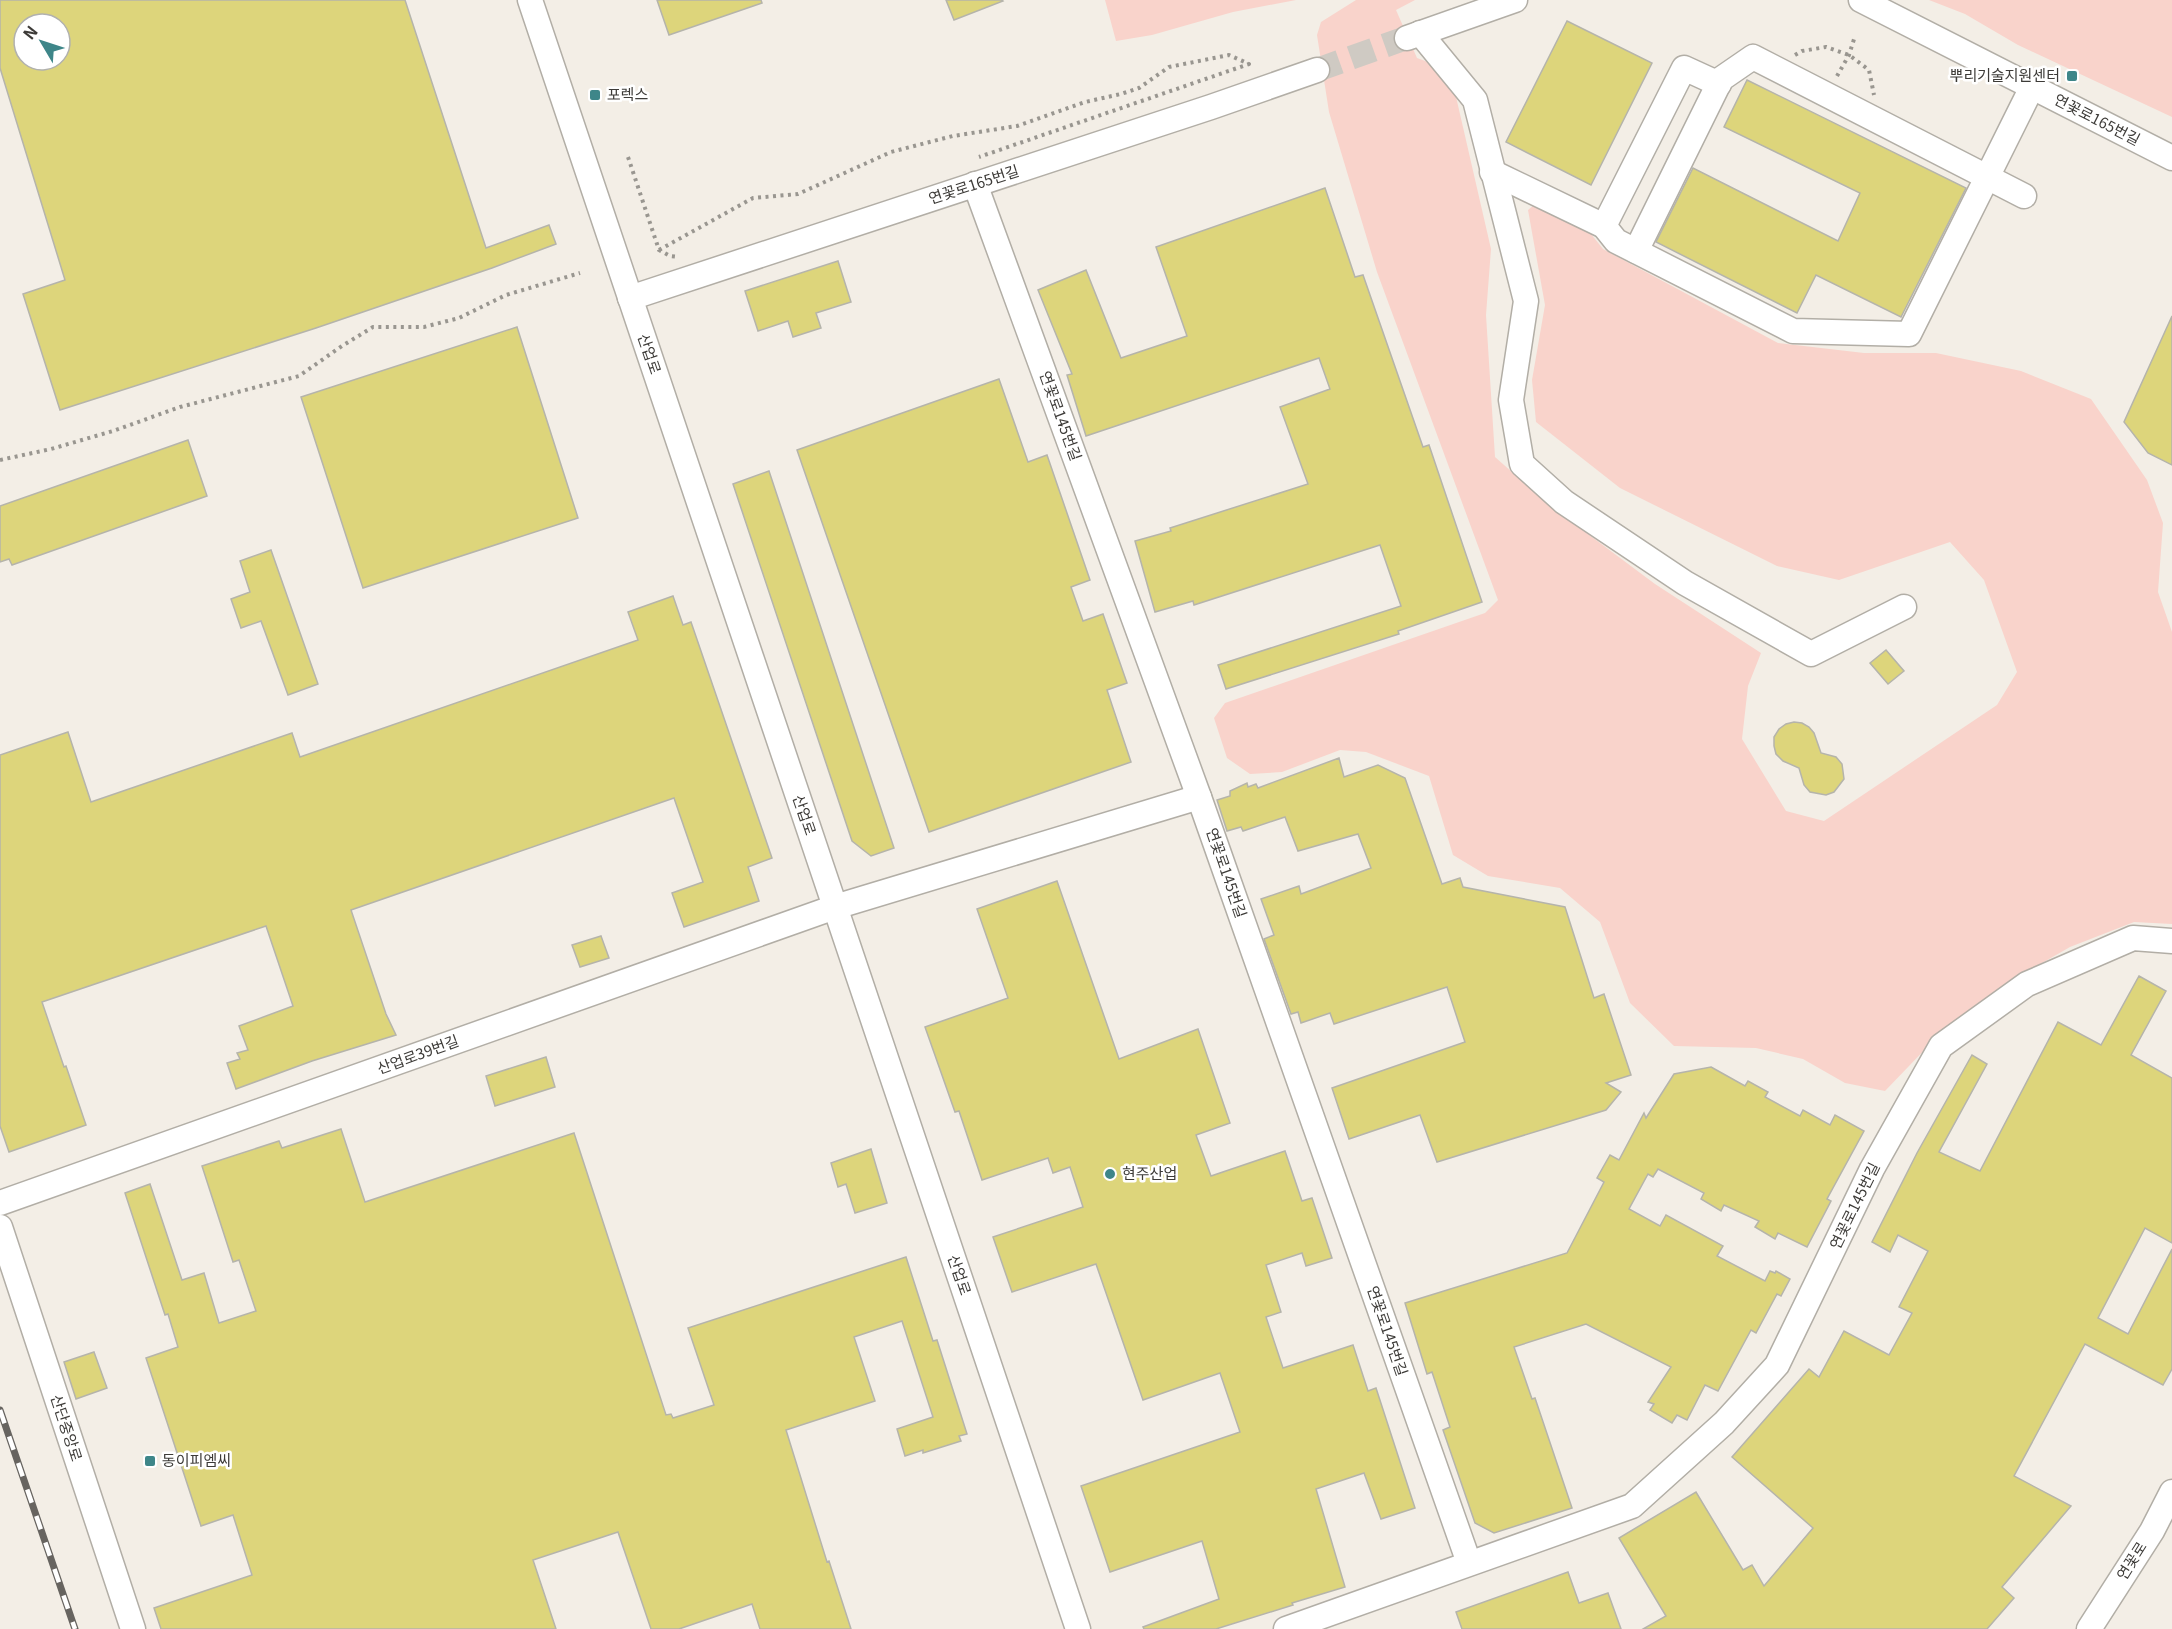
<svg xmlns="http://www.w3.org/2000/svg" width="2172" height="1629" viewBox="0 0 2172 1629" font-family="Georgia,'Noto Sans KR',serif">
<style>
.green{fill:#f9d3cb}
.building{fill:#ddd57b;stroke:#b5b4ab;stroke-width:1.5;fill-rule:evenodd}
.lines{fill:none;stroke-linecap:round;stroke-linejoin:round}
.minor-tunnel{stroke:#cfcac3;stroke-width:24;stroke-dasharray:24 12;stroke-linecap:butt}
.minor-casing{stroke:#b2aea6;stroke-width:27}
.path{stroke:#999690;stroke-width:4;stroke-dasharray:3 4.5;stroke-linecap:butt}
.minor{stroke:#fff;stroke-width:24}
.rail-casing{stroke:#676460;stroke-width:7}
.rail{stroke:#fff;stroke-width:4.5;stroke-dasharray:14;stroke-linecap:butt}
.poi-dot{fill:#3e8689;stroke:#fff;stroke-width:2}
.labels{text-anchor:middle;stroke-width:5;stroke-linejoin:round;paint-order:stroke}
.poi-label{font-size:15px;fill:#3d3b38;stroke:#fff;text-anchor:start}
.street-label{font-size:15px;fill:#3d3b38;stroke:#fff}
</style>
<rect width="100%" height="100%" fill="#f3eee6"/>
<!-- green -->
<g class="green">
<polygon points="1105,0 1296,0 1233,12 1152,35 1116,41"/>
<polygon points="1356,0 1415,0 1396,10 1417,58 1436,65 1454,88 1491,249 1486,315 1495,457 1549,505 1655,584 1761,653 1748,686 1742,739 1786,811 1824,821 1997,705 2017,672 1984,580 1950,542 1839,580 1777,566 1620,488 1536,422 1532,380 1545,305 1528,210 1535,204 1587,229 1603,249 1778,343 1864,353 1936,353 2021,371 2091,399 2147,480 2163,523 2158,592 2172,632 2172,924 2134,922 2070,947 2005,984 1933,1041 1885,1091 1845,1083 1803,1059 1756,1048 1674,1046 1630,1003 1600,922 1560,888 1488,876 1453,855 1429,776 1366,752 1340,750 1282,772 1250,774 1227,758 1214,718 1225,703 1485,613 1498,600 1377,272 1329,112 1317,35 1321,22"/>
<polygon points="1929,0 2172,0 2172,117 2018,45 1965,14"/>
</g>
<!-- building -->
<g class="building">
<path d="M0,0H405L486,248L549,225L556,244L492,268L316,328L60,410L23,294L65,280L0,68ZM24,24H60V60H24Z"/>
<polygon points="657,0 761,0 762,3 669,35"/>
<polygon points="946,0 1002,0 1003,1 954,20"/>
<polygon points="1567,21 1652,63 1591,185 1506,142"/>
<polygon points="1747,80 1966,188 1901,317 1816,275 1797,313 1656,242 1693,168 1838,241 1860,193 1724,127"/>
<polygon points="1325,188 1355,277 1363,275 1423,447 1429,445 1482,602 1398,631 1399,634 1226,689 1218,665 1401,606 1380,545 1194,605 1193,601 1155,612 1135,541 1171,531 1170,528 1308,484 1280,407 1330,389 1319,358 1086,436 1067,375 1072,374 1038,290 1086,270 1121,358 1187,336 1156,247"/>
<polygon points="838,261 851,302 816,313 821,328 793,337 788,321 758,331 745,291"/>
<polygon points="2172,316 2172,465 2148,453 2124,422"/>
<polygon points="517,327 578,518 363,588 301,397"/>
<polygon points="999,379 1028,462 1047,455 1090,580 1071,587 1083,621 1103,614 1127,683 1107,690 1131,762 929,832 797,450"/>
<polygon points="188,440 207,496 12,565 9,559 0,562 0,506"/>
<polygon points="769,471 894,848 871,856 852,841 733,484"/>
<polygon points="271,550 318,684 288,695 261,621 241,628 231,599 250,592 240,561"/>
<polygon points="673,596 683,625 691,622 772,858 748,867 759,901 684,927 672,893 703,882 674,798 351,910 386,1014 396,1035 312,1061 236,1089 227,1063 240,1059 237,1053 248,1050 239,1026 293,1006 266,926 42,1002 64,1067 66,1066 86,1125 9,1152 0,1126 0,755 68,732 91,802 292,733 300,757 638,640 628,612"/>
<polygon points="1886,650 1904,671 1888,684 1870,663"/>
<polygon points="1794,722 1802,723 1809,727 1814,733 1821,753 1836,757 1842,764 1844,779 1834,792 1826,795 1810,792 1804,785 1799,768 1783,761 1776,754 1774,746 1774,737 1779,729 1786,724"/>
<polygon points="1339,758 1344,777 1378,765 1405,778 1442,884 1460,878 1463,887 1565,907 1594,998 1604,994 1631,1075 1606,1083 1621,1092 1606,1110 1437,1162 1420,1115 1349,1139 1332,1088 1465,1042 1447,987 1334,1024 1330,1013 1301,1023 1298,1012 1291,1014 1264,939 1274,935 1261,899 1299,886 1301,894 1371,868 1358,834 1298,851 1285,817 1243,831 1241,827 1227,831 1217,800 1230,796 1230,791 1247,783 1248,787 1256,784 1258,788"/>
<polygon points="1057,881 1119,1059 1198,1029 1230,1123 1196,1135 1211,1176 1285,1151 1302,1201 1312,1198 1332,1258 1306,1266 1302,1253 1266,1265 1281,1312 1266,1317 1283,1368 1353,1345 1368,1391 1376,1388 1415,1508 1381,1519 1364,1473 1316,1489 1345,1587 1292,1603 1293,1605 1216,1629 1144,1629 1143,1627 1219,1599 1202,1541 1110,1572 1081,1486 1240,1432 1220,1373 1143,1400 1096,1264 1012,1292 993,1237 1083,1207 1070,1167 1053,1173 1048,1158 982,1180 959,1111 955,1112 925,1027 1008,998 977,909"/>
<polygon points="601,936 609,958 580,967 572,945"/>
<polygon points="2139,976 2166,991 2131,1055 2172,1078 2172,1243 2145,1228 2098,1318 2128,1334 2172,1249 2172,1369 2163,1385 2085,1344 2014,1476 2071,1506 2002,1587 2014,1598 1987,1629 1643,1629 1666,1616 1619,1538 1696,1492 1743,1570 1752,1565 1764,1586 1813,1528 1732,1457 1809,1369 1819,1377 1844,1331 1889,1355 1912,1313 1899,1307 1928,1251 1898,1235 1890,1252 1872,1242 1917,1153 1972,1055 1987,1064 1939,1152 1980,1171 2058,1022 2101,1045"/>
<polygon points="546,1057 555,1087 495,1106 486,1076"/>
<polygon points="1711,1067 1745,1086 1748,1081 1768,1092 1765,1097 1800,1116 1803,1110 1830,1125 1835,1115 1864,1131 1827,1199 1831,1201 1807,1247 1778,1233 1775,1239 1755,1227 1759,1221 1724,1205 1721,1211 1701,1199 1704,1193 1658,1169 1653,1177 1648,1174 1629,1209 1660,1226 1666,1215 1723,1246 1717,1256 1765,1281 1770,1271 1775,1273 1776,1271 1790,1279 1781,1296 1777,1294 1756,1333 1751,1330 1718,1391 1705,1385 1687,1420 1677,1415 1672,1423 1650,1410 1654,1404 1648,1402 1671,1367 1586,1324 1514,1347 1532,1399 1535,1398 1572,1508 1494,1533 1475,1523 1443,1430 1450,1427 1432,1372 1427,1374 1405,1303 1567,1253 1604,1182 1597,1178 1610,1155 1619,1160 1644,1113 1646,1118 1674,1074"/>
<polygon points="341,1129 365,1202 574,1133 666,1415 671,1414 673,1418 714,1405 688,1328 906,1257 933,1341 937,1340 967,1434 959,1436 961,1441 923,1453 923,1450 905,1456 897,1429 933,1417 902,1321 854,1337 875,1401 786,1430 827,1562 829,1561 851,1629 760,1629 752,1604 679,1629 651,1629 618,1532 533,1560 556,1629 161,1629 154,1608 252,1575 233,1515 201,1526 146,1358 178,1347 168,1314 165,1315 125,1193 150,1184 182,1280 204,1273 219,1323 256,1311 239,1260 233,1262 202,1166 279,1141 282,1148"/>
<polygon points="871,1149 887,1203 855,1213 846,1184 838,1187 831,1163"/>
<polygon points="94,1352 107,1388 76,1399 64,1362"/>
<polygon points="1568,1572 1579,1603 1608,1593 1621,1629 1462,1629 1456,1612"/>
</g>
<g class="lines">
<!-- minor-tunnel -->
<polyline class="minor-tunnel" points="1317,70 1406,38"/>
<defs>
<g id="minor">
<polyline points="530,0 1078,1629"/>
<polyline points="1861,0 2172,158"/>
<polyline points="1420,33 1475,100 1526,301 1511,400 1522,464 1564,502 1685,583 1811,654 1904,607"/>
<polyline points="1407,38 1515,0"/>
<polyline points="1492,172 1604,226 1616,241 1793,331 1909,334 2032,87"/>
<polyline points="975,184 1199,797 1469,1563"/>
<polyline points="1604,226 1684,68 1719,84"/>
<polyline points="1636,251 1721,79 1753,57 2024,196"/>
<polyline points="630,298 1211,107 1317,70"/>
<polyline points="0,1203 835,907 1199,797"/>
<polyline points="0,1227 133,1629"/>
<polyline points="1286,1629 1632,1506 1724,1423 1777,1365 1872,1169 1941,1046 2027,984 2133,938 2172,941"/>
<polyline points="2089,1629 2152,1531 2172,1492"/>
</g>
</defs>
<!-- minor casing -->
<use href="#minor" class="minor-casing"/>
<!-- path -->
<g class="path">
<polyline points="1795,55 1802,51 1826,47 1849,55 1869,70 1874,95"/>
<polyline points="1837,76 1849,55 1855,36"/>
<polyline points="628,157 659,250 670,256 679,257"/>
<polyline points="659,250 753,198 798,194 891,152 953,136 1017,126 1085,102 1121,94 1139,88 1169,67 1229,55 1249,64 979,157"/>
<polyline points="0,460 51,449 113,431 180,407 299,376 342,346 373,327 424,327 459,318 506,295 580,273"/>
</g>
<!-- minor -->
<use href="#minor" class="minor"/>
<defs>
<polyline id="rail" points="0,1410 75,1629"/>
</defs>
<!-- rail casing -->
<use href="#rail" class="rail-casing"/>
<!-- rail -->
<use href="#rail" class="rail"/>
</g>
<!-- markers -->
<g class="poi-dot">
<rect x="2066" y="70" width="12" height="12" rx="3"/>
<rect x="589" y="89" width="12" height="12" rx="3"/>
<circle cx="1110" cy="1174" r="6"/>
<rect x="144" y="1455" width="12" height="12" rx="3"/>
</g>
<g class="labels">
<!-- poi labels -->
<g class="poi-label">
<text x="2060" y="81" text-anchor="end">뿌리기술지원센터</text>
<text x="607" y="100">포렉스</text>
<text x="1122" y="1179">현주산업</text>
<text x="162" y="1466">동이피엠씨</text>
</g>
<!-- street labels -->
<g class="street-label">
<text transform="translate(2097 120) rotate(27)" y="5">연꽃로165번길</text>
<text transform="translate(974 185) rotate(-18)" y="5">연꽃로165번길</text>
<text transform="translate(649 354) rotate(71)" y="5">산업로</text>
<text transform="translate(1060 416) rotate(70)" y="5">연꽃로145번길</text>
<text transform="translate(804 815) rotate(71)" y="5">산업로</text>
<text transform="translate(1226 873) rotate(71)" y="5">연꽃로145번길</text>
<text transform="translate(418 1055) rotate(-20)" y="5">산업로39번길</text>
<text transform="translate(1855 1206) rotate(-64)" y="5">연꽃로145번길</text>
<text transform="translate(959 1275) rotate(71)" y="5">산업로</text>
<text transform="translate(1387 1331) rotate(71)" y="5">연꽃로145번길</text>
<text transform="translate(66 1428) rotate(72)" y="5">산단중앙로</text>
<text transform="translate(2132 1561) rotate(-58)" y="5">연꽃로</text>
</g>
</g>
<!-- north arrow -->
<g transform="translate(42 42) rotate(309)"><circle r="28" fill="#ffffff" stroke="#b1b1af" stroke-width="1.5"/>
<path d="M0-4.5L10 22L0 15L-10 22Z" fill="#3e8689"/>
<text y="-9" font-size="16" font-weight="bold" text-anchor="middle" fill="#3d3b38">N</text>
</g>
</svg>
